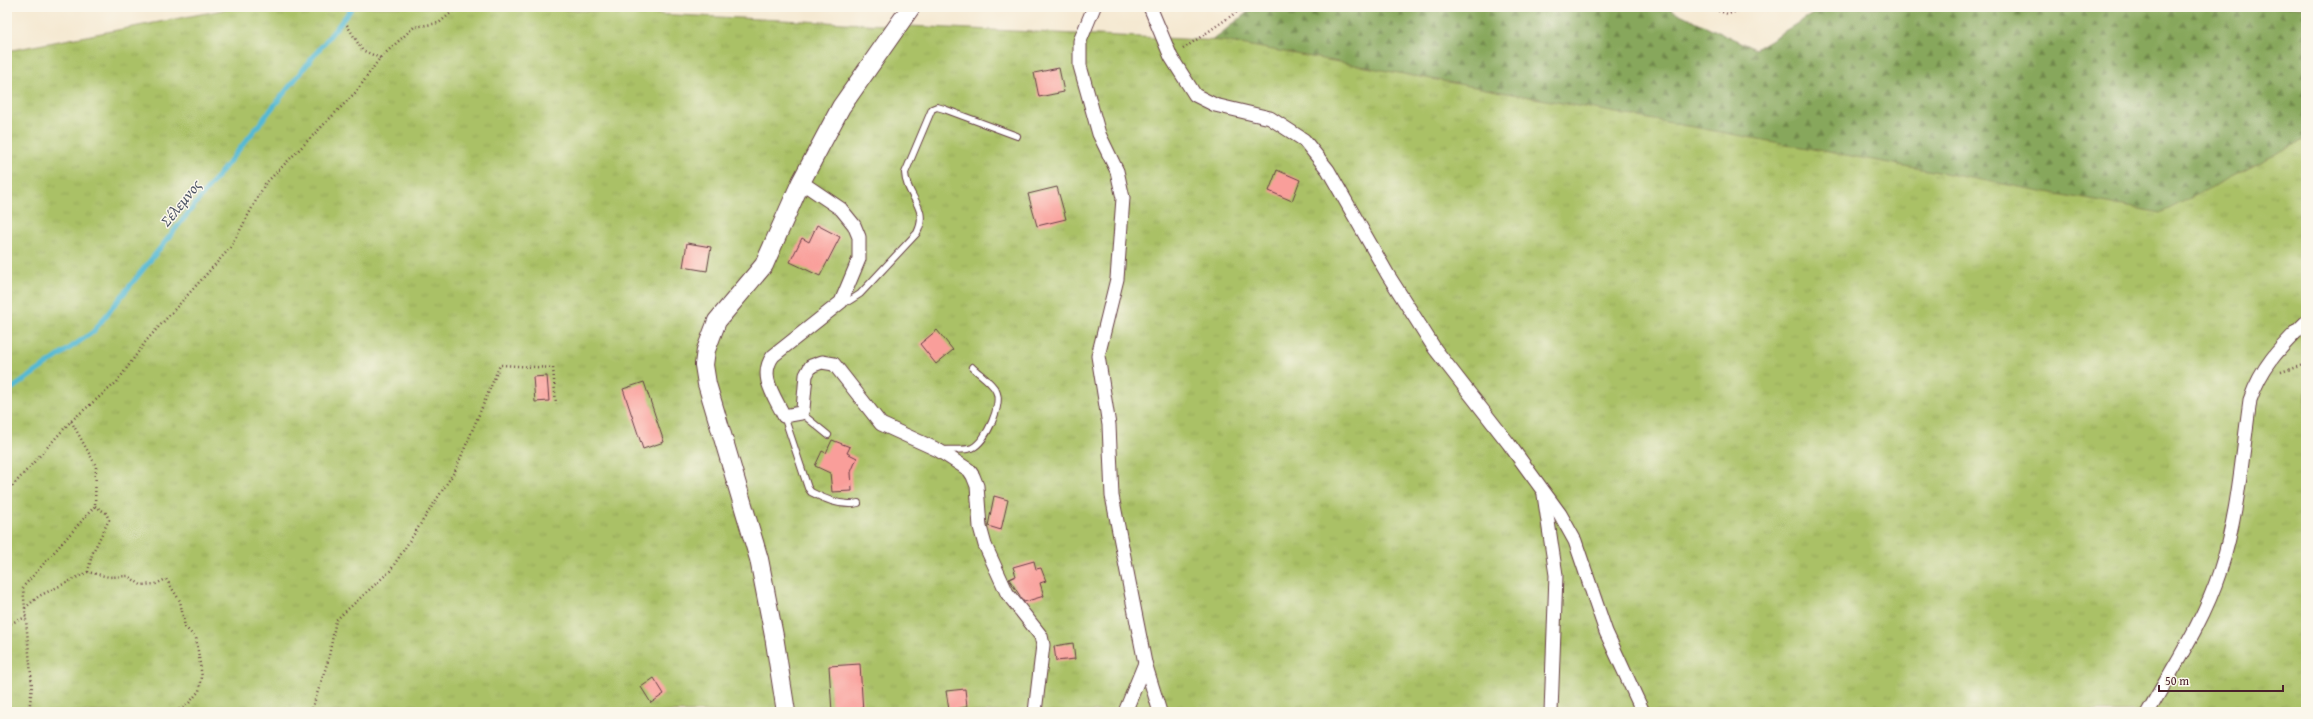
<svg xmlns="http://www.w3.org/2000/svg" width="2313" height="719" viewBox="0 0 2313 719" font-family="'Gentium Book Plus',serif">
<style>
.forest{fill:url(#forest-firs);stroke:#686343}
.park{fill:url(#park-tufts);stroke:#7a7048}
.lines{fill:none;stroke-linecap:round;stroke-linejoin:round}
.stream{stroke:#55b9d4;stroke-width:5}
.building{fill:#f99e9a}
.lane-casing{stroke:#643d44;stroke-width:8}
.street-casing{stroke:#643d44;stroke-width:15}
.secondary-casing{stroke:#643d44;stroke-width:20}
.path{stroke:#643d44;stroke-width:2.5;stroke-dasharray:1 3;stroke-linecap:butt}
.lane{stroke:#fff;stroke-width:6}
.street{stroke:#fff;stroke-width:13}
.secondary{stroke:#fff;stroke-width:18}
.labels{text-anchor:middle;stroke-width:3;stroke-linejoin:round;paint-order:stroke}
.water-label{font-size:15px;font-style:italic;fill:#4e5566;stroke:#fbf7ec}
</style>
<defs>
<pattern id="forest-firs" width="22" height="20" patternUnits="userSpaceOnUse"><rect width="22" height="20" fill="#87a75b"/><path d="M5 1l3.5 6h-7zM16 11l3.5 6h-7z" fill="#70874b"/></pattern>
<pattern id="park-tufts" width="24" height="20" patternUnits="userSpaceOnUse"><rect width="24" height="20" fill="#aac166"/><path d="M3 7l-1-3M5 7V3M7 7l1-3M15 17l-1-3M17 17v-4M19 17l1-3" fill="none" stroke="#94a559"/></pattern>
</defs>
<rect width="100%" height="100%" fill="#fbf7ec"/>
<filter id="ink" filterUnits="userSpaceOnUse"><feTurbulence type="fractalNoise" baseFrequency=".025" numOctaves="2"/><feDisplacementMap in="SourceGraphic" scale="8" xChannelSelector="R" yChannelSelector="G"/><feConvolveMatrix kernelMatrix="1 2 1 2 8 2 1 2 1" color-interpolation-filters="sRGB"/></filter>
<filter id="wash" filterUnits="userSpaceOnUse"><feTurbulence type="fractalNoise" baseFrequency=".012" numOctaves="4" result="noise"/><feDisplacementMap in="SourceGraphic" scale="16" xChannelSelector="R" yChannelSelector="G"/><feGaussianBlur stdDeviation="0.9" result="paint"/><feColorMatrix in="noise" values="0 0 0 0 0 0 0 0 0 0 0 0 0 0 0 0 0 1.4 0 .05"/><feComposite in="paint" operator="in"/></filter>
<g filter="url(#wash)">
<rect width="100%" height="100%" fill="#f5e9d2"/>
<!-- forest -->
<polygon class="forest" points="1254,7 1665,7 1755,49 1824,7 2306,7 2306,712 1195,54"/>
<!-- park -->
<polygon class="park" points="238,7 508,7 1224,41 2161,213 2306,139 2306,712 7,712 7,51"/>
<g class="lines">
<!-- stream -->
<polyline class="stream" points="7,392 93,332 353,7"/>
</g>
<g id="blocks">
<!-- building -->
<g class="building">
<polygon points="1059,68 1064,92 1039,97 1034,73"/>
<polygon points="1277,170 1300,180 1292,201 1269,191"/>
<polygon points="1057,187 1066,219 1037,226 1028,194"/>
<polygon points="817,225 840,237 820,276 790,262 802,238 809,242"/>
<polygon points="687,243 711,247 707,271 683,267"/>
<polygon points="937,330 953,350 936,364 920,344"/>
<polygon points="547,376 549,401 535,402 533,377"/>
<polygon points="644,382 664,442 643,449 623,389"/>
<polygon points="832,440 850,447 847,453 857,458 851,472 852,491 832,492 830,473 815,466 822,451 826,453"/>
<polygon points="994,496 1008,500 1001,530 988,526"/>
<polygon points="1034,561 1036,569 1041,568 1046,581 1040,583 1044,596 1024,602 1009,579 1016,576 1013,567"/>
<polygon points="1073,643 1075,659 1056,661 1054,646"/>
<polygon points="860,664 863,712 832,712 829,666"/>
<polygon points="654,678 664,694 651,703 641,687"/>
<polygon points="965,689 967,707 949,710 946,691"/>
</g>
</g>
</g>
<g filter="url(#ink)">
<use href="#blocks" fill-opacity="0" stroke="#643d44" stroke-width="1"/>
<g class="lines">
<defs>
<g id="lane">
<path d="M841,302L849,301L860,294L917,233C930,207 906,197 905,173L932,109L937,107L944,109L1017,136"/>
<polyline points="801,413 828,435"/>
<path d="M784,416L808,488L811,492C824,499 843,507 858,503"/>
<path d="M941,450C950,449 964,451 972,448C986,442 1003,404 996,391C992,382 979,374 972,367"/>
</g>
<g id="street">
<polyline points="1094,7 1080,41 1080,66 1099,134 1117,171 1123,198 1117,279 1098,356 1109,425 1112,496 1145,663 1125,712"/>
<polyline points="1150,7 1171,57 1195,95 1215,105 1270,118 1304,140 1328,170 1388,275 1435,349 1509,444 1560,514 1575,541 1606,632 1643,712"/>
<path d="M801,182L841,209L854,225L859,237V259L841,302L773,356C758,376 775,397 784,416L801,413L803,409L806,375L811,366L822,362L834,364L881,424L938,450L969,470L973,476L977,486L980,527L985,545L1007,593L1041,636L1043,645L1035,712"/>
<polyline points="1544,495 1556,575 1551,712"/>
<polyline points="1145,663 1160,712"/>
<path d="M2148,712C2174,666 2204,621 2220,571C2238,516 2242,457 2250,400C2262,365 2281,347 2306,322"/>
</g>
<polyline id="secondary" points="786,712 774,636 759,559 707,384 704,365 706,350 717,321 764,265 801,182 841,107 911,7"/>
</defs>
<!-- lane casing -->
<use href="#lane" class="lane-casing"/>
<!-- street casing -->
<use href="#street" class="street-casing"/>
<!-- secondary casing -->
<use href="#secondary" class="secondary-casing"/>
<!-- path -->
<g class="path">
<polyline points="1707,7 1728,14 1750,7"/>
<polyline points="347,25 362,50 380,58"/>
<polyline points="1183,49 1244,7"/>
<polyline points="2281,372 2306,364"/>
<polyline points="7,492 71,421 117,382 146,341 231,247 265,184 356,92 380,58 414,27 439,23 458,7"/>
<polyline points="88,572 92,554 109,520 106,513 95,506"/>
<polyline points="25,608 39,596 88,572 109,577 128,576 141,585 156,584 166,579 180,601 185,627 196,638 202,677 199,691 189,703 175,712"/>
<polyline points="7,625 26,617"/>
<polyline points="29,712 32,686 23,587 95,506 96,466 71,421"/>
<polyline points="311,712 328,661 336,620 390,571 455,471 500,365 553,368 556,404"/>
</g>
<!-- lane -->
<use href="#lane" class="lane"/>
<!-- street -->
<use href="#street" class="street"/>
<!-- secondary -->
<use href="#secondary" class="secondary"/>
</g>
</g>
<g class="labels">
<!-- water labels -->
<g class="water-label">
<text transform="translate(181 203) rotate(-51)" y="5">Σέλεμνος</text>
</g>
</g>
<!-- margin -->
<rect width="2313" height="719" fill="none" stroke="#fbf7ec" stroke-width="24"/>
<!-- scale -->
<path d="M2159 685v6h124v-6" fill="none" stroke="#4a1f2b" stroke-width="2"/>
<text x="2165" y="685" font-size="12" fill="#4a1f2b" stroke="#fbf7ec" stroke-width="3" paint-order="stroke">50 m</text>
</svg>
